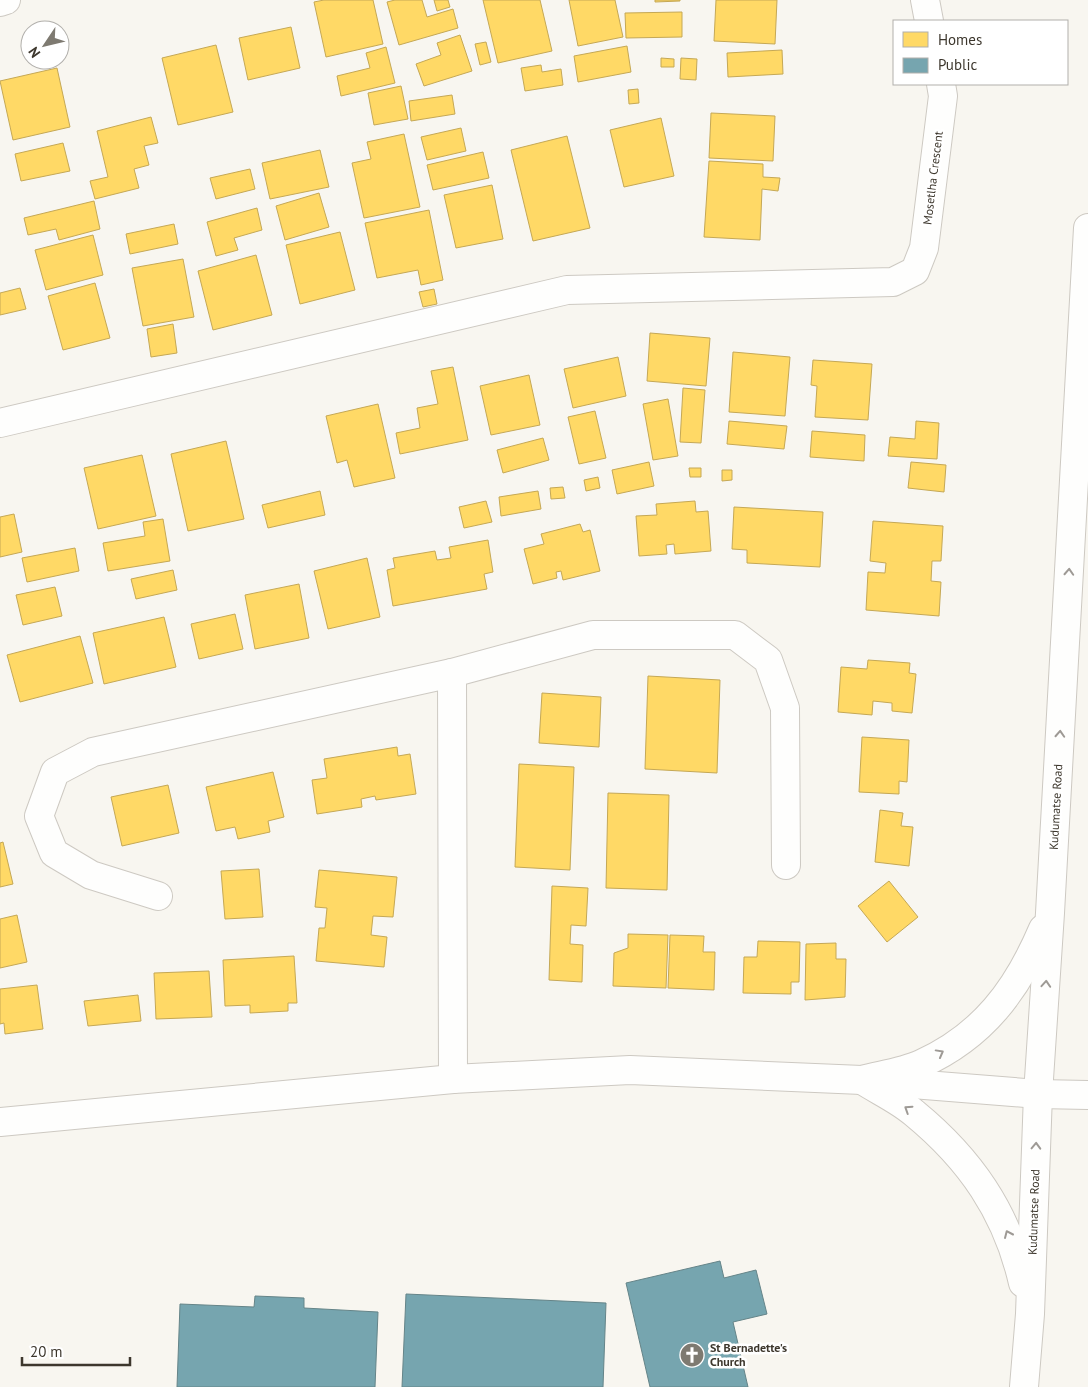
<svg xmlns="http://www.w3.org/2000/svg" width="1088" height="1387" viewBox="0 0 1088 1387" font-family="'PT Sans',sans-serif">
<style>
.homes{fill:#ffd966;stroke:#c5a855}
.public{fill:#76a5af;stroke:#658488}
.lines{fill:none;stroke-linecap:round;stroke-linejoin:round}
.street-casing{stroke:#cdc9c2;stroke-width:30}
.secondary-casing{stroke:#cdc9c2;stroke-width:30}
.primary-casing{stroke:#cdc9c2;stroke-width:30}
.street{stroke:#fefefd;stroke-width:28}
.secondary{stroke:#fefefd;stroke-width:28}
.primary{stroke:#fefefd;stroke-width:28}
.oneway{stroke:#9e9a95}
.labels{text-anchor:middle;stroke-width:5;stroke-linejoin:round;paint-order:stroke}
.street-label{font-size:12px;fill:#3d372d;stroke:#fff}
.poi-label{font-size:12px;font-weight:bold;fill:#3d372d;stroke:#fff;text-anchor:start}
</style>
<rect width="100%" height="100%" fill="#f8f6f0"/>
<!-- homes -->
<g class="homes">
<polygon points="324,0 373,0 383,44 326,57 314,2"/>
<polygon points="395,0 422,0 427,17 453,9 458,28 399,45 387,2"/>
<polygon points="434,0 448,0 450,7 437,11"/>
<polygon points="483,0 540,0 552,51 498,63"/>
<polygon points="569,0 615,0 623,37 578,46"/>
<polygon points="655,0 680,0 680,1 655,2"/>
<polygon points="716,0 777,0 775,44 714,41"/>
<polygon points="682,12 682,37 626,38 625,13"/>
<polygon points="291,27 300,68 248,80 239,38"/>
<polygon points="460,35 472,71 424,86 416,64 441,55 437,43"/>
<polygon points="486,42 491,62 480,65 475,44"/>
<polygon points="216,45 233,112 178,125 162,58"/>
<polygon points="627,46 631,72 578,82 574,56"/>
<polygon points="386,47 395,83 341,96 337,76 370,68 366,53"/>
<polygon points="782,50 783,74 728,77 727,53"/>
<polygon points="661,58 674,59 674,67 661,67"/>
<polygon points="681,58 697,59 696,80 680,79"/>
<polygon points="541,65 542,72 561,69 563,85 525,91 521,68"/>
<polygon points="57,68 70,127 13,140 0,81"/>
<polygon points="401,86 408,119 374,125 368,93"/>
<polygon points="638,89 639,103 629,104 628,90"/>
<polygon points="452,95 455,114 411,121 409,101"/>
<polygon points="711,113 775,116 773,161 709,158"/>
<polygon points="151,117 158,143 144,146 149,165 134,169 139,188 95,199 90,181 108,177 97,131"/>
<polygon points="661,118 674,176 624,187 610,130"/>
<polygon points="461,128 466,151 427,160 421,137"/>
<polygon points="404,134 420,207 364,218 352,163 371,159 367,142"/>
<polygon points="567,136 590,228 533,241 511,150"/>
<polygon points="63,143 70,171 21,181 15,154"/>
<polygon points="320,150 329,187 270,199 262,163"/>
<polygon points="483,152 489,178 433,190 427,165"/>
<polygon points="709,161 763,164 763,177 780,178 778,191 762,189 760,240 704,237"/>
<polygon points="250,169 255,189 216,199 210,178"/>
<polygon points="492,185 503,239 456,248 444,195"/>
<polygon points="319,193 329,227 285,240 276,206"/>
<polygon points="94,201 100,229 59,240 56,229 28,235 24,218"/>
<polygon points="257,208 262,230 234,238 238,250 216,256 207,222"/>
<polygon points="429,210 443,280 421,285 418,270 377,278 365,223"/>
<polygon points="174,224 178,244 130,254 126,234"/>
<polygon points="340,232 355,290 300,304 286,245"/>
<polygon points="93,235 103,275 46,290 35,250"/>
<polygon points="256,255 272,315 213,330 198,271"/>
<polygon points="183,259 194,317 143,326 132,268"/>
<polygon points="95,283 110,338 63,350 48,296"/>
<polygon points="20,288 26,309 0,315 0,293"/>
<polygon points="434,289 437,304 423,307 419,292"/>
<polygon points="173,324 177,353 151,357 147,329"/>
<polygon points="650,333 710,338 706,386 647,381"/>
<polygon points="733,352 790,357 785,416 729,412"/>
<polygon points="618,357 626,396 573,408 564,369"/>
<polygon points="813,360 872,364 868,420 815,417 817,386 811,385"/>
<polygon points="453,367 468,440 400,454 396,433 420,428 417,408 438,404 431,371"/>
<polygon points="529,375 540,425 491,435 480,386"/>
<polygon points="683,388 705,390 701,443 680,442"/>
<polygon points="668,399 678,456 653,460 643,404"/>
<polygon points="378,404 395,478 354,487 347,460 337,463 326,416"/>
<polygon points="595,411 606,458 579,464 568,417"/>
<polygon points="729,421 787,426 784,449 727,444"/>
<polygon points="916,421 939,423 937,459 888,456 890,437 915,439"/>
<polygon points="812,431 865,435 864,461 810,457"/>
<polygon points="543,438 549,460 503,473 497,450"/>
<polygon points="226,441 244,519 188,531 171,454"/>
<polygon points="142,455 156,516 98,529 84,468"/>
<polygon points="649,462 654,486 617,494 612,470"/>
<polygon points="911,462 946,465 944,492 908,488"/>
<polygon points="689,468 701,468 701,477 690,477"/>
<polygon points="722,470 732,470 732,480 722,481"/>
<polygon points="598,477 600,488 586,491 584,480"/>
<polygon points="563,487 565,498 551,499 550,488"/>
<polygon points="320,491 325,515 268,528 262,505"/>
<polygon points="538,491 541,509 501,516 499,497"/>
<polygon points="486,501 492,522 464,528 459,507"/>
<polygon points="695,501 696,512 708,511 711,551 675,554 674,544 666,545 667,554 639,556 636,516 657,515 656,504"/>
<polygon points="734,507 823,512 820,567 747,563 747,550 732,549"/>
<polygon points="14,514 22,552 0,557 0,517"/>
<polygon points="163,519 170,561 108,571 103,543 145,536 143,522"/>
<polygon points="873,521 943,526 941,561 932,561 931,581 941,582 939,616 866,610 868,572 885,573 886,563 870,561"/>
<polygon points="580,524 583,532 590,530 600,571 563,580 561,571 556,572 557,578 533,584 524,549 544,544 541,534"/>
<polygon points="488,540 493,572 484,574 487,589 393,606 387,570 395,568 393,558 435,551 437,560 451,558 449,547"/>
<polygon points="75,548 79,571 27,582 22,558"/>
<polygon points="367,558 380,617 328,629 314,571"/>
<polygon points="173,570 177,590 136,599 131,579"/>
<polygon points="299,584 309,638 255,649 245,595"/>
<polygon points="55,587 62,616 23,625 16,595"/>
<polygon points="235,614 243,649 199,659 191,624"/>
<polygon points="164,617 176,667 104,684 93,633"/>
<polygon points="80,636 93,683 20,702 7,655"/>
<polygon points="868,660 910,663 909,673 916,674 912,713 892,711 892,703 873,701 872,715 838,712 841,667 867,669"/>
<polygon points="648,676 720,680 717,773 645,769"/>
<polygon points="542,693 601,697 599,747 539,743"/>
<polygon points="862,737 909,740 907,782 899,781 899,794 859,792"/>
<polygon points="397,747 398,756 410,754 416,794 376,800 375,796 361,799 362,807 317,814 312,780 327,778 324,759"/>
<polygon points="519,764 574,767 570,870 515,867"/>
<polygon points="273,772 284,817 268,821 270,832 238,839 235,827 216,831 206,787"/>
<polygon points="168,785 179,833 122,846 111,797"/>
<polygon points="608,793 669,795 667,890 606,888"/>
<polygon points="880,810 903,813 901,826 913,827 909,866 875,862"/>
<polygon points="3,842 13,884 0,887 0,843"/>
<polygon points="259,869 263,917 225,919 221,871"/>
<polygon points="319,870 397,877 393,917 373,916 371,935 387,937 384,967 316,961 319,928 325,928 327,908 315,907"/>
<polygon points="889,881 918,917 887,942 858,906"/>
<polygon points="552,886 588,888 586,926 571,925 570,944 583,945 582,982 549,980"/>
<polygon points="17,915 27,962 0,968 0,919"/>
<polygon points="628,934 668,935 666,988 613,986 614,953 628,948"/>
<polygon points="670,935 704,936 703,952 715,952 714,990 668,988"/>
<polygon points="758,941 800,942 799,982 791,982 791,994 743,993 744,957 757,957"/>
<polygon points="836,943 836,959 846,959 845,997 805,1000 806,944"/>
<polygon points="294,956 297,1003 288,1003 288,1011 250,1013 250,1005 225,1006 223,960"/>
<polygon points="209,971 212,1017 156,1019 154,973"/>
<polygon points="37,985 43,1029 5,1034 4,1023 0,1024 0,989"/>
<polygon points="138,995 141,1021 88,1026 84,1001"/>
</g>
<!-- public -->
<g class="public">
<polygon points="720,1261 724,1278 756,1270 767,1314 733,1322 748,1387 650,1387 626,1283"/>
<polygon points="406,1294 606,1303 603,1387 402,1387"/>
<polygon points="255,1296 304,1298 304,1308 378,1312 375,1387 177,1387 180,1304 254,1307"/>
</g>
<g class="lines">
<defs>
<g id="street">
<polyline points="925,0 929,21"/>
<polyline points="0,2 6,0"/>
<polyline points="0,423 567,290 893,282 915,271 924,248 943,96 941,84"/>
<polyline points="452,673 453,1079"/>
<polyline points="158,896 91,875 54,853 39,816 55,772 93,752 452,673 593,635 735,635 768,660 785,708 786,865"/>
</g>
<polyline id="secondary" points="0,1122 453,1079 630,1070 862,1080 1038,1094 1088,1095"/>
<g id="primary">
<path d="M862,1080C879,1091 899,1100 914,1113C970,1159 1007,1212 1023,1283"/>
<path d="M862,1080C881,1075 903,1072 921,1064C983,1036 1017,990 1043,929"/>
<polyline points="1024,1387 1030,1314 1038,1094 1050,913 1088,228"/>
</g>
</defs>
<!-- street casing -->
<use href="#street" class="street-casing"/>
<!-- secondary casing -->
<use href="#secondary" class="secondary-casing"/>
<!-- primary casing -->
<use href="#primary" class="primary-casing"/>
<!-- street -->
<use href="#street" class="street"/>
<!-- secondary -->
<use href="#secondary" class="secondary"/>
<!-- primary -->
<use href="#primary" class="primary"/>
</g>
<!-- one-way arrows -->
<defs><path id="oneway-chevron" d="M-2-3.5L2.5 0L-2 3.5" fill="none" stroke-width="1.6" stroke-linecap="round" stroke-linejoin="round" transform="scale(1.25)"/></defs>
<g class="oneway">
<use href="#oneway-chevron" transform="translate(1069 572) rotate(-87)"/>
<use href="#oneway-chevron" transform="translate(1060 734) rotate(-87)"/>
<use href="#oneway-chevron" transform="translate(1046 984) rotate(-86)"/>
<use href="#oneway-chevron" transform="translate(940 1053) rotate(-29)"/>
<use href="#oneway-chevron" transform="translate(908 1109) rotate(-147)"/>
<use href="#oneway-chevron" transform="translate(1036 1146) rotate(-88)"/>
<use href="#oneway-chevron" transform="translate(1008 1234) rotate(-114)"/>
</g>
<!-- icons -->
<defs>
<symbol id="church-disc" viewBox="-11 -11 22 22"><circle r="9.5" fill="#7e7a71" stroke="#fff"/><path d="M-1.2-6h2.4v3.5h3.3v2.4h-3.3V6h-2.4V-.1h-3.3v-2.4h3.3Z" fill="#fff"/></symbol>
</defs>
<g fill-rule="evenodd">
<use href="#church-disc" x="678" y="1341" width="28" height="28"/>
</g>
<g class="labels">
<!-- street labels -->
<g class="street-label">
<text transform="translate(933 178) rotate(-83)" y="4">Mosetlha Crescent</text>
<text transform="translate(1056 807) rotate(-87)" y="4">Kudumatse Road</text>
<text transform="translate(1034 1212) rotate(-88)" y="4">Kudumatse Road</text>
</g>
<!-- poi labels -->
<g class="poi-label">
<text x="710" y="1352">St Bernadette's<tspan x="710" dy="14">Church</tspan></text>
</g>
</g>
<!-- legend -->
<rect x="893" y="20" width="175" height="65" fill="#ffffff" stroke="#b1afab"/>
<rect x="903" y="32" width="25" height="15" fill="#ffd966" stroke="#b1afab"/>
<text x="938" y="45" font-size="15" fill="#3d372d">Homes</text>
<rect x="903" y="58" width="25" height="15" fill="#76a5af" stroke="#b1afab"/>
<text x="938" y="70" font-size="15" fill="#3d372d">Public</text>
<!-- north arrow -->
<g transform="translate(45 45) rotate(235)"><circle r="24" fill="#ffffff" stroke="#b1afab"/>
<path d="M0-4L9 19L0 12L-9 19Z" fill="#7e7a71"/>
<text y="-8" font-size="14" font-weight="bold" text-anchor="middle" fill="#3d372d">N</text>
</g>
<!-- scale -->
<path d="M22 1357v8h108v-8" fill="none" stroke="#3d372d" stroke-width="2.5"/>
<text x="30" y="1357" font-size="15" fill="#3d372d" stroke="#ffffff" stroke-width="4" paint-order="stroke">20 m</text>
</svg>
